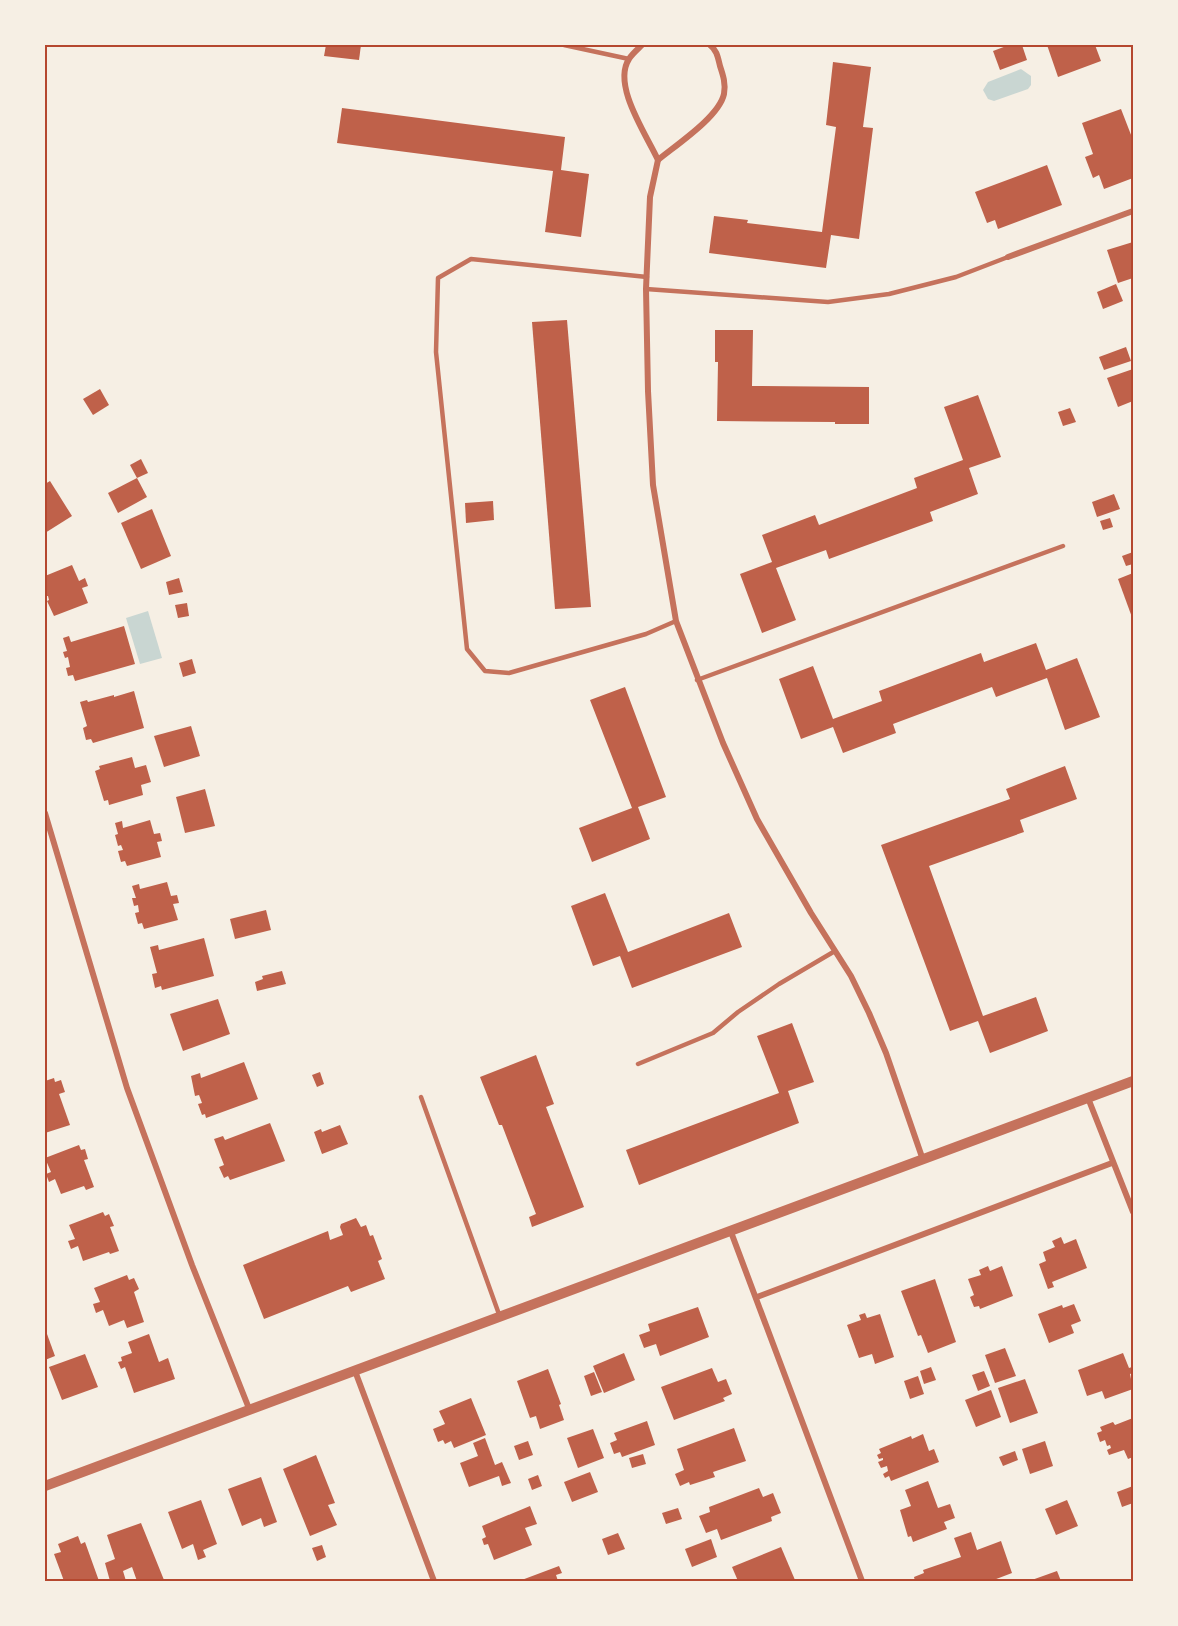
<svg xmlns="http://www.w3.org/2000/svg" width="1178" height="1626" viewBox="0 0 1178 1626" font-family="'Exo 2',sans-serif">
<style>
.water{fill:#c9d6d2}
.building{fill:#bf614a}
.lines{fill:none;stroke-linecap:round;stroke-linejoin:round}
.service{stroke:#c5725c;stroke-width:4.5}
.minor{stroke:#c5725c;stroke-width:6}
.tertiary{stroke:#c5725c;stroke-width:10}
.neatline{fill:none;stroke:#b5482f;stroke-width:2}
</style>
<rect width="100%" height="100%" fill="#f6efe4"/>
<!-- water -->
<g class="water">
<polygon points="1021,69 1031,76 1031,85 1028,89 994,101 988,99 983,90 988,82"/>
<polygon points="148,611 162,658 140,664 126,618"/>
</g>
<!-- building -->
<g class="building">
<polygon points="326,45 361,45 359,60 324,56"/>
<polygon points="1009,45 1022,45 1027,60 1000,70 993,51"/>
<polygon points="1047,45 1095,45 1101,61 1058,77"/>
<polygon points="833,62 871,67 863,127 873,128 859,239 831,235 826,268 709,253 714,216 748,220 747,223 822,232 836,127 826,125"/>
<polygon points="342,108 565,137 561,170 589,174 581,237 545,232 553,171 337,143"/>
<polygon points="1121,109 1133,140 1133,178 1104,189 1099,175 1093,178 1085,157 1093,154 1082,123"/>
<polygon points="1047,165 1062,205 998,229 995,220 987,223 975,192"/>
<polygon points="1133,242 1133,278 1118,283 1107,250"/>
<polygon points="1116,284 1123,301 1103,309 1097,292"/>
<polygon points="567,320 591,607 555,609 532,322"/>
<polygon points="715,330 753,330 752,386 869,387 869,424 835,424 835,422 717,421 718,362 715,362"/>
<polygon points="1126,347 1131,361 1104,370 1099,357"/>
<polygon points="1133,369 1133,401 1118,407 1107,378"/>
<polygon points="100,389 109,405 93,415 83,399"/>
<polygon points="978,395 1001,457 969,468 978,494 930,512 933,521 829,559 826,550 776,568 796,620 762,633 740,574 772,562 762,535 815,515 819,525 917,488 914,478 963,460 944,407"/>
<polygon points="1070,408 1076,422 1063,426 1058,412"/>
<polygon points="141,459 148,473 137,478 130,465"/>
<polygon points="137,478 147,497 118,513 108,493"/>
<polygon points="50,481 72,516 45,533 45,484"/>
<polygon points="1114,494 1120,509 1097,517 1092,502"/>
<polygon points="493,501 494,520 466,523 465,503"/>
<polygon points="152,509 171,556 141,569 121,523"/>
<polygon points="1110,518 1113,527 1103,530 1100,521"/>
<polygon points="1133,552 1133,564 1126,566 1122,556"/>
<polygon points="72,565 79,581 85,578 88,586 82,588 88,603 54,616 47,601 49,600 48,596 45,596 45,576"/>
<polygon points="1133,573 1133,620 1118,579"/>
<polygon points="179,578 183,592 169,595 166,582"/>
<polygon points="187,603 189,616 178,618 175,605"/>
<polygon points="124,626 135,664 75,681 73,675 68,676 66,668 70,667 68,657 65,658 63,652 67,651 63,638 69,636 71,642"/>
<polygon points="1036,643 1046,670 1077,658 1100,717 1065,730 1047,678 996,697 992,687 893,724 896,733 843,753 833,727 801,739 779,679 813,666 833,719 882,701 879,691 981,653 984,662"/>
<polygon points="192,659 196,673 183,677 179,663"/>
<polygon points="625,687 666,797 638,807 650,839 592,862 579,828 632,808 590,700"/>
<polygon points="134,691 144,728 93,743 91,739 86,740 83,728 87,726 80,702 87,700 88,702 114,695 114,697"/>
<polygon points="191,726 200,756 164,767 154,736"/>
<polygon points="132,757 135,768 146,765 151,782 141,785 143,795 109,805 108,800 104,801 95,771 100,769 99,766"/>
<polygon points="1065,766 1077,799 1020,820 1024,832 929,866 983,1016 1036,997 1048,1031 990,1053 978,1021 950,1031 881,845 1010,799 1006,789"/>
<polygon points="205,789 215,826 185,833 176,797"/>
<polygon points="150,820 154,834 160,833 162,841 157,842 161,857 127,866 125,861 121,862 118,851 123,850 121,845 118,846 115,835 118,834 115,823 122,821 123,828"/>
<polygon points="167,882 171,896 177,895 179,903 173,904 178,920 144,929 142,923 138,924 135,913 139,912 138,905 134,906 132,898 136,898 132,886 139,884 140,889"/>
<polygon points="605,893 628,952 729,913 742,947 632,988 620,956 593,966 571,906"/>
<polygon points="266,910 271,930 235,939 230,919"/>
<polygon points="204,938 214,976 162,990 161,986 155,988 152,974 157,973 150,947 158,945 159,950"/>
<polygon points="282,971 286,984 257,991 255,982 263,979 262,976"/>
<polygon points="218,999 230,1034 183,1051 170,1014"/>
<polygon points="792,1023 814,1082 788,1091 799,1123 639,1185 626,1150 779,1093 757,1036"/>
<polygon points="536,1055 554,1104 546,1107 584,1207 532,1227 529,1217 536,1214 502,1125 499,1125 480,1077"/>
<polygon points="244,1062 258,1099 206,1118 205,1114 202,1115 198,1104 202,1103 199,1095 195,1096 191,1076 200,1073 201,1078"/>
<polygon points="320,1072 324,1084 317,1087 312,1075"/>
<polygon points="54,1078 55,1082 61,1080 65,1092 59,1094 70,1125 45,1133 45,1081"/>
<polygon points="270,1123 285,1161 230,1180 228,1176 224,1178 219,1167 224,1165 214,1139 223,1136 225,1140"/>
<polygon points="340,1125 348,1144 322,1154 314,1132 321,1129 322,1132"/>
<polygon points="79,1145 81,1150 85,1149 88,1159 84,1160 94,1187 86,1190 84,1186 61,1194 55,1179 49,1182 46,1174 51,1172 45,1158"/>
<polygon points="103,1212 105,1216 109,1214 114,1226 110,1227 119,1251 110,1254 109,1252 83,1261 78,1246 71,1249 68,1241 75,1239 69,1225"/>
<polygon points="356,1218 361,1227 366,1225 370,1236 373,1235 382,1259 378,1261 385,1279 351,1292 348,1286 264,1319 243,1265 328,1231 330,1240 343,1235 340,1227 341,1224"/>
<polygon points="1061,1237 1064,1244 1076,1239 1087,1268 1052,1282 1054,1287 1048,1289 1039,1264 1046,1261 1043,1252 1055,1247 1052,1241"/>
<polygon points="988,1266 990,1271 1002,1266 1013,1296 980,1309 979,1306 974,1307 970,1297 974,1295 968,1279 981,1275 979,1270"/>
<polygon points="127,1275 129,1280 134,1278 139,1289 134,1292 144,1322 127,1328 124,1320 109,1326 103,1310 96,1313 93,1304 100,1302 94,1288"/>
<polygon points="935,1279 956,1342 928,1353 921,1335 918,1336 901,1291"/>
<polygon points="1074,1304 1081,1321 1071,1325 1074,1333 1049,1343 1038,1314 1062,1305 1063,1308"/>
<polygon points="698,1307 709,1337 660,1356 656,1344 644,1348 639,1335 650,1331 648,1324"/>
<polygon points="865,1313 867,1318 880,1314 894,1357 875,1364 872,1354 859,1358 847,1325 861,1320 859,1315"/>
<polygon points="47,1334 55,1356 45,1360 45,1335"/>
<polygon points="149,1334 159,1362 168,1358 175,1379 134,1393 125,1367 121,1369 118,1362 122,1361 121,1357 132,1353 128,1342"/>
<polygon points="1005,1348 1016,1376 995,1383 985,1355"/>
<polygon points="624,1353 635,1380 604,1393 593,1366"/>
<polygon points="1123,1353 1129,1368 1132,1367 1133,1370 1133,1373 1130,1374 1133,1389 1105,1399 1102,1391 1087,1396 1078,1370"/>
<polygon points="85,1354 98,1387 62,1400 49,1367"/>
<polygon points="931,1367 936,1380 924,1384 920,1371"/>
<polygon points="712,1368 718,1382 726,1379 732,1394 723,1398 725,1401 674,1420 661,1387"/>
<polygon points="548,1369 561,1404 559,1405 564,1420 540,1429 536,1416 530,1418 517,1381"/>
<polygon points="984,1371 990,1386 978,1391 972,1375"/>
<polygon points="594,1372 602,1392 591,1396 584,1376"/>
<polygon points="918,1376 924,1394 910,1399 904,1381"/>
<polygon points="1025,1379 1038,1413 1010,1423 998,1388"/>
<polygon points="991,1390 1001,1417 976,1427 965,1400"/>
<polygon points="471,1398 486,1435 454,1448 451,1441 445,1444 443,1440 438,1442 433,1429 445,1424 439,1411"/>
<polygon points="1133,1418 1133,1457 1128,1459 1124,1450 1109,1455 1107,1450 1111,1448 1110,1445 1107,1446 1105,1440 1100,1442 1097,1433 1102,1431 1100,1427 1113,1422 1115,1425"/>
<polygon points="647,1421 655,1445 622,1457 620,1452 614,1454 610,1443 617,1440 614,1433"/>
<polygon points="734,1428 746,1461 713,1472 715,1477 690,1485 689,1482 680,1486 675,1474 684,1470 677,1449"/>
<polygon points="593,1429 604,1458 578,1468 567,1438"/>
<polygon points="923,1434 929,1451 934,1449 939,1462 891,1481 889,1476 885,1478 883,1474 888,1471 887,1466 881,1468 878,1462 883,1460 883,1458 879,1459 877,1455 881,1453 879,1449 911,1436 912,1439"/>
<polygon points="485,1438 495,1465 502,1462 511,1483 502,1486 499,1476 469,1487 460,1463 478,1456 473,1443"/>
<polygon points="528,1441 533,1455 519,1460 514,1446"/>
<polygon points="1045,1441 1053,1466 1030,1474 1022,1449"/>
<polygon points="1015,1451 1018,1460 1003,1466 999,1457"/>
<polygon points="643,1454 646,1464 632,1468 629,1458"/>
<polygon points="316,1455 335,1503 328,1505 337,1525 310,1536 283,1469"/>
<polygon points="590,1472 598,1492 572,1502 564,1482"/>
<polygon points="538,1475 542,1486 532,1490 528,1479"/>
<polygon points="261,1477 277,1522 264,1527 261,1518 242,1526 228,1489"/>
<polygon points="928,1481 938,1508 950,1504 955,1518 944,1522 947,1529 913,1542 911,1536 908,1537 900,1510 911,1506 905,1490"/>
<polygon points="1133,1486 1133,1503 1122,1507 1117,1492"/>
<polygon points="759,1488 763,1497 773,1493 781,1513 771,1517 772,1521 721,1540 717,1529 706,1533 699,1516 710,1512 709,1507"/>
<polygon points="201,1500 217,1544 203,1550 206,1557 198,1560 193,1544 182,1549 168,1512"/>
<polygon points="1067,1500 1078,1526 1056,1535 1045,1509"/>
<polygon points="530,1506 537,1524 525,1528 532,1545 494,1560 488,1544 484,1545 482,1539 486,1537 482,1526"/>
<polygon points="678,1508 682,1519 666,1524 662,1513"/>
<polygon points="141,1523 164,1580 137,1581 132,1567 123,1571 126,1581 110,1581 105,1563 115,1559 107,1535"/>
<polygon points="971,1532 977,1550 1001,1541 1012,1573 991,1581 915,1581 914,1577 924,1573 923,1570 961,1557 954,1538"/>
<polygon points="618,1533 625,1549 608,1555 602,1539"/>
<polygon points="78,1536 81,1544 85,1542 99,1581 64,1581 54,1554 61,1552 58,1544"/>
<polygon points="711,1539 717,1557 692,1567 685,1549"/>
<polygon points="322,1545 326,1557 317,1561 312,1548"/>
<polygon points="781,1547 795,1580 738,1581 732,1567"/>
<polygon points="559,1566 562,1573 556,1575 558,1581 519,1581"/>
<polygon points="1057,1571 1061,1581 1029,1581"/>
</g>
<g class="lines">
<!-- service -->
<g class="service">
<polyline points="564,45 629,59"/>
<polyline points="647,277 471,259 438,278 436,352 467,649 485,671 509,673 646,634 676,621"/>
<polyline points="646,289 828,302 889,294 956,277 1008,257"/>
<polyline points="697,680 1063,546"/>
<polyline points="638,1064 713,1033 738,1012 779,984 835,951"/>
<polyline points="421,1097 500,1317"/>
</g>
<!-- minor -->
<g class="minor">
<path d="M642,45C638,49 632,54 629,59C612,85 646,134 658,160C676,145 719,117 724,94C726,84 723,75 720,66C718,58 717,50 710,45"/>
<polyline points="658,160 650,197 646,289 648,391 653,485 676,621 723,743 757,819 811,913 851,976 869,1013 886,1053 923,1160"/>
<polyline points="1008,257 1133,211"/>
<polyline points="45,813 127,1088 192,1265 250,1411"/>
<polyline points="1088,1098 1133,1212"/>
<polyline points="731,1232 862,1581"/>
<polyline points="757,1297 1112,1163"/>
<polyline points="355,1371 434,1581"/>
</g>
<!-- tertiary -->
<polyline class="tertiary" points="45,1486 1133,1081"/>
</g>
<!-- border -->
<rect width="1178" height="1626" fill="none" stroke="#f6efe4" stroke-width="93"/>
<rect x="46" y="46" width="1086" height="1534" class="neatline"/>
</svg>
